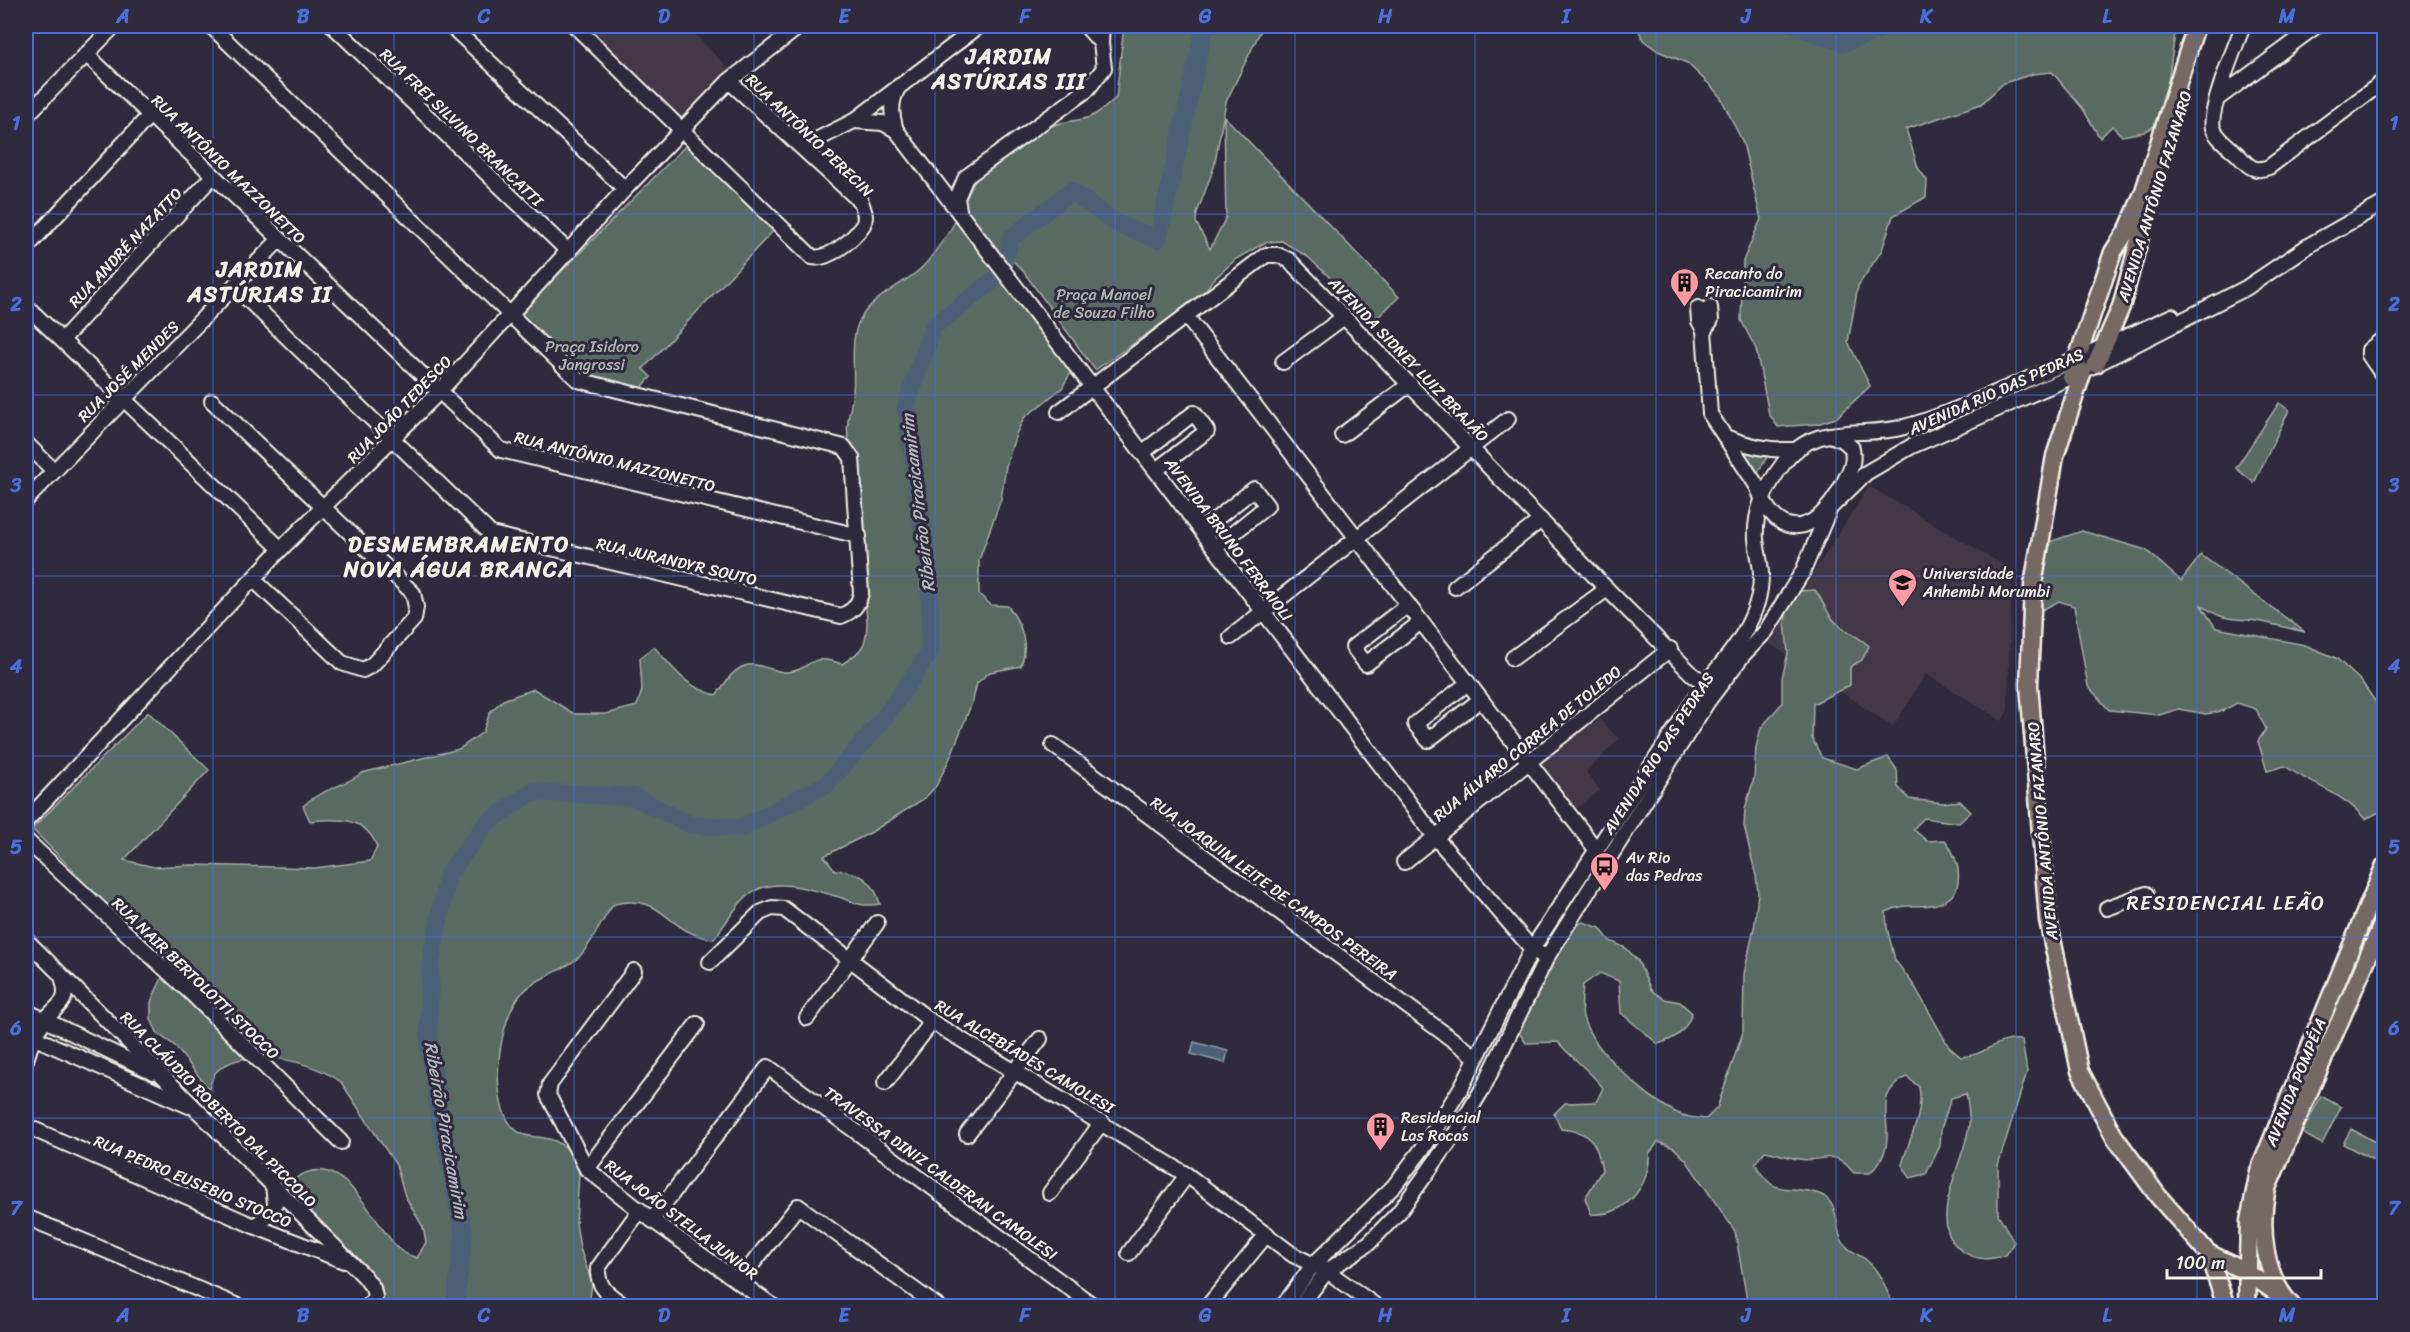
<svg xmlns="http://www.w3.org/2000/svg" width="2410" height="1332" viewBox="0 0 2410 1332" font-family="Sriracha,sans-serif">
<style>
.built{fill:#423846}
.green{fill:#596a62;stroke:#a6aea5;stroke-width:1.5}
.water{fill:#4d6078;stroke:#909aa5;stroke-width:1.5}
.lines{fill:none;stroke-linecap:round;stroke-linejoin:round}
.river{stroke:#4d6078;stroke-width:18}
.minor-casing{stroke:#f4f1e8;stroke-width:18}
.major-casing{stroke:#f4f1e8;stroke-width:21}
.minor{stroke:#2f2a3d;stroke-width:14}
.major{stroke:#766964;stroke-width:16}
.grid{fill:none;stroke:#486fdb;stroke-width:1.5;stroke-opacity:0.55}
.labels{text-anchor:middle;stroke-width:6;stroke-linejoin:round;paint-order:stroke}
.street-label{font-size:16px;fill:#f4f1e8;stroke:#2f2a3d}
.poi-label{font-size:16px;fill:#f4f1e8;stroke:#2f2a3d;text-anchor:start}
.park-label{font-size:16px;fill:#aeb4ac;stroke:#2f2a3d}
.water-label{font-size:18px;font-style:italic;fill:#b1b7bb;stroke:#2f2a3d}
.quarter-label{font-size:20px;letter-spacing:1.5px;fill:#f4f1e8;stroke:#2f2a3d}
.district-label{font-size:22px;font-weight:bold;letter-spacing:1.5px;fill:#f4f1e8;stroke:#2f2a3d}
.neatline{fill:none;stroke:#486fdb;stroke-width:2}
.grid-label{font-size:20px;text-anchor:middle;font-weight:bold;fill:#486fdb}
</style>
<rect width="100%" height="100%" fill="#2f2a3d"/>
<filter id="ink" filterUnits="userSpaceOnUse"><feTurbulence type="fractalNoise" baseFrequency=".0167" numOctaves="2"/><feDisplacementMap in="SourceGraphic" scale="12" xChannelSelector="R" yChannelSelector="G"/><feConvolveMatrix kernelMatrix="1 2 1 2 8 2 1 2 1" color-interpolation-filters="sRGB"/></filter>
<g filter="url(#ink)">
<!-- built -->
<g class="built">
<polygon points="586,26 687,26 731,71 682,121"/>
<polygon points="1869,486 2012,570 2008,698 2008,710 2002,721 1926,674 1893,727 1769,643"/>
<polygon points="1600,719 1619,739 1586,772 1600,790 1576,809 1542,764 1547,756"/>
</g>
<!-- green -->
<g class="green">
<path d="M1124,26H1263L1226,102L1214,167L1197,213L1196,222L1210,249L1226,217L1224,116L1399,297L1375,320L1308,257L1282,241L1266,242L1236,259L1211,282L1203,295L1095,370L1023,271L1000,248L987,257L995,272L1008,280L1067,358L1070,374L1062,388L1024,418L1016,434L1006,466L1001,499L979,560V594L991,605L1008,606C1022,625 1029,644 1021,666L990,672L977,683L973,700L950,758L936,786L925,798L870,833L824,856L835,870C859,872 874,879 880,904C857,908 852,900 832,895C803,887 764,874 741,902C731,914 723,927 714,939C665,934 666,892 614,904C601,920 593,943 579,957C563,972 539,975 521,994C499,1019 488,1097 511,1125C524,1141 536,1134 552,1140C562,1143 571,1152 580,1157L576,1223L580,1248L592,1283L590,1298L583,1306H365L369,1301V1284L290,1196L293,1180C343,1143 372,1224 400,1250C404,1254 412,1256 417,1258L426,1242L423,1227L405,1196L396,1165L341,1082C313,1061 244,1044 216,1072C212,1076 211,1083 209,1089L174,1045L158,1034L151,1019V1002L166,969L148,942L122,923L74,877L73,870L32,829L148,712L209,770L124,860L154,867L191,865L315,868L370,861L377,847C366,817 339,818 310,821L303,806C321,789 343,787 362,773L459,749L483,732L490,712L503,700L534,689L574,714H606L637,706L642,690L640,658L654,647C676,670 683,686 716,695C723,687 729,675 737,670C754,657 769,672 786,672C813,671 806,651 842,664C863,651 867,645 867,620L853,454C842,426 850,418 853,392C856,364 846,331 868,308C886,288 915,280 931,257C940,244 952,230 958,216C966,199 974,177 988,165C1007,147 1031,135 1054,125C1065,121 1079,121 1090,117C1099,113 1108,105 1116,98Z"/>
<polygon points="1637,26 2176,26 2167,90 2157,125 2144,132 2122,136 2112,126 2100,138 2083,109 2052,72 2033,74 2004,83 1981,104 1906,129 1918,168 1927,180 1926,197 1893,216 1882,250 1858,286 1848,342 1870,386 1836,418 1817,424 1778,427 1769,414 1756,349 1741,320 1743,261 1761,219 1743,143 1721,98 1711,86 1687,63 1658,51 1643,40"/>
<polygon points="688,143 773,231 643,369 651,377 638,392 580,377 519,318 549,284"/>
<polygon points="2279,403 2289,410 2254,483 2236,468"/>
<polygon points="1742,452 1768,455 1755,478"/>
<path d="M2082,531L2146,550L2181,581L2201,555L2305,632C2291,629 2277,625 2262,622C2235,617 2224,623 2200,604L2216,628L2305,645L2336,658L2361,681L2384,714V810L2365,819C2343,792 2312,786 2285,766L2267,771L2258,741L2266,729L2256,709L2237,703L2222,711L2206,714L2179,709L2159,715L2109,710L2088,686L2074,606L2059,601L2040,611L2045,560L2052,541Z"/>
<path d="M1815,590C1822,599 1825,609 1832,618C1841,631 1858,635 1869,646L1862,660L1850,667V685L1813,704L1812,738L1822,758L1857,769L1888,757L1897,770L1898,787L1909,799L1943,803L1960,801L1971,812L1959,823L1924,818L1913,829L1927,841L1945,840C1960,859 1969,896 1936,904C1916,909 1908,901 1886,912L1887,928L1895,960L1915,987L1949,1047L1961,1057C1988,1055 1994,1038 2022,1040L2027,1072L1998,1165V1214L2014,1242L2006,1255C1990,1260 1977,1261 1962,1251C1924,1224 1965,1161 1969,1126C1970,1115 1968,1104 1966,1094L1951,1098L1941,1129L1940,1146L1926,1174L1910,1178L1902,1165C1909,1137 1924,1117 1919,1087L1907,1077C1861,1099 1910,1136 1870,1173H1854C1831,1145 1826,1164 1798,1159C1787,1157 1776,1153 1765,1151L1755,1163C1773,1196 1780,1185 1812,1192C1816,1193 1822,1194 1825,1197C1839,1208 1835,1224 1841,1239C1847,1251 1856,1252 1865,1259C1878,1269 1884,1283 1890,1298L1887,1306H1748L1735,1231L1686,1160L1674,1148L1658,1142L1649,1154C1651,1186 1624,1217 1591,1214L1585,1198L1602,1170C1596,1141 1592,1132 1561,1129L1554,1114L1565,1103L1596,1102L1603,1088C1590,1070 1572,1059 1558,1042L1526,1043L1517,1030L1537,984L1548,973L1568,929L1583,922L1600,928L1610,941L1626,948L1638,961L1651,990L1664,999L1680,1002L1692,1013C1685,1032 1677,1038 1658,1044L1621,1013L1619,981L1600,973L1583,985C1582,996 1580,1006 1583,1017C1592,1050 1645,1096 1675,1112C1684,1117 1695,1118 1706,1119L1717,1108L1743,1032L1744,974L1755,923L1758,892L1756,876L1744,826L1745,809L1754,778L1756,747L1761,728L1782,703V678L1788,653L1785,621L1788,605L1799,591Z"/>
<polygon points="2321,1096 2341,1107 2322,1144 2302,1133"/>
<polygon points="2351,1129 2381,1145 2373,1160 2343,1144"/>
</g>
<!-- water -->
<polygon class="water" points="1194,1042 1228,1051 1225,1063 1191,1054"/>
<g class="lines">
<!-- river -->
<g class="river">
<polyline points="1797,26 1844,43 1888,26"/>
<polyline points="455,1306 464,1234 439,1112 429,1043 430,966 448,874 487,823 532,792 634,797 691,825 741,828 827,784 885,717 930,652 930,580 906,407 933,327 1000,275 1011,238 1071,191 1119,225 1158,239 1205,26"/>
</g>
<defs>
<g id="minor">
<path d="M211,26L578,380L844,447L852,458L861,593C858,606 853,611 841,616L491,534L235,287"/>
<polyline points="333,26 569,252"/>
<polyline points="451,26 625,189"/>
<path d="M575,26L812,257C828,261 854,239 863,225C867,218 864,210 861,202L729,81"/>
<polyline points="1086,26 1101,43"/>
<path d="M2243,26C2236,45 2208,111 2213,128C2217,139 2230,147 2238,155C2248,166 2254,173 2269,167L2384,81"/>
<polyline points="86,54 501,450 859,536"/>
<path d="M899,86C890,102 891,113 896,130L1436,838L1532,949L1540,954"/>
<polyline points="2217,99 2316,26"/>
<polyline points="26,116 114,26"/>
<polyline points="854,121 883,123 896,130"/>
<polyline points="799,143 818,139 854,121 979,26"/>
<polyline points="959,210 957,198 966,177 1087,90 1104,68 1101,43 1102,26"/>
<polyline points="26,248 150,115"/>
<polyline points="26,306 281,549"/>
<polyline points="1698,308 1699,321 1704,330 1711,320 1710,307"/>
<polyline points="1186,316 1595,848"/>
<path d="M1704,330L1710,414L1757,486C1778,545 1817,534 1842,486C1849,472 1855,464 1852,448L1843,440L1830,435"/>
<polyline points="2384,338 2369,350 2369,355 2384,377"/>
<polyline points="62,340 213,176"/>
<polyline points="1283,362 1344,317"/>
<polyline points="212,401 413,593 416,607 414,619 372,665 363,670 342,663 254,580"/>
<polyline points="1059,412 1266,255 1278,255 1289,260 1607,589 1694,676 1706,682"/>
<polyline points="1342,435 1410,384"/>
<path d="M1728,438C1751,447 1771,451 1796,450"/>
<polyline points="26,443 54,471"/>
<polyline points="1143,452 1194,413 1207,431 1156,470"/>
<polyline points="26,500 279,240"/>
<polyline points="1202,530 1254,489 1267,506 1215,548"/>
<polyline points="1455,587 1541,520"/>
<polyline points="1408,605 1353,647 1366,664 1421,622"/>
<polyline points="1231,637 1508,419"/>
<polyline points="1513,658 1607,589"/>
<polyline points="1468,683 1415,724 1428,740 1480,700"/>
<polyline points="1053,745 1476,1057"/>
<polyline points="26,821 281,549 438,393 625,189 729,81 800,26"/>
<polyline points="26,840 192,994 341,1142"/>
<polyline points="1404,862 1670,649"/>
<polyline points="2107,908 2146,894"/>
<polyline points="26,940 364,1276 373,1288 375,1297 369,1306"/>
<polyline points="710,962 760,913 772,908 784,909 932,1022 1187,1175 1293,1255 1327,1271 1376,1306"/>
<polyline points="634,971 550,1084 548,1095 587,1169 652,1220 773,1306"/>
<polyline points="26,1011 153,1072"/>
<polyline points="807,1018 877,923"/>
<polyline points="26,1034 189,1106"/>
<path d="M26,1060C30,1046 35,1032 44,1021C58,1003 71,1004 62,977"/>
<polyline points="885,1083 932,1022"/>
<polyline points="26,1126 254,1226 344,1261"/>
<polyline points="967,1134 1040,1039"/>
<polyline points="587,1169 697,1024"/>
<polyline points="1050,1193 1102,1122"/>
<polyline points="26,1217 238,1306"/>
<polyline points="652,1220 768,1067 1094,1306"/>
<polyline points="254,1226 273,1213 275,1203 273,1185"/>
<polyline points="1129,1253 1187,1175"/>
<polyline points="739,1281 798,1206 937,1306"/>
<path d="M625,1306C609,1295 597,1288 598,1268L640,1210"/>
<polyline points="1208,1306 1267,1234"/>
<path d="M1283,1306L1313,1265L1394,1186L1426,1144L1462,1086L1532,949L1706,682C1733,652 1761,617 1761,575C1761,563 1757,551 1756,539C1754,511 1766,487 1783,464C1815,420 1861,439 1904,427C1942,417 1978,400 2014,385C2067,363 2120,340 2172,316"/>
<polyline points="1300,1306 1327,1271 1369,1243 1399,1212 1457,1131 1483,1088 1547,957 1708,701 1743,655 1766,631 1803,571 1830,508 1866,473 1912,446 2071,377 2246,288 2311,244 2384,203"/>
</g>
<g id="major">
<polyline points="2096,364 2121,307 2149,203"/>
<polyline points="2083,371 2055,456 2033,585 2029,685 2048,920 2080,1071 2114,1136 2158,1196 2208,1253 2226,1306"/>
<polyline points="2071,377 2113,252 2128,229 2144,191 2196,26"/>
<polyline points="2208,1253 2248,1273 2281,1296"/>
<polyline points="2247,1306 2249,1221 2259,1171 2384,867"/>
<path d="M2292,1306C2263,1276 2259,1227 2267,1188L2384,920"/>
</g>
</defs>
<!-- minor casing -->
<use href="#minor" class="minor-casing"/>
<!-- major casing -->
<use href="#major" class="major-casing"/>
<!-- minor -->
<use href="#minor" class="minor"/>
<!-- major -->
<use href="#major" class="major"/>
</g>
</g>
<!-- grid -->
<path class="grid" d="M213,26V1306M394,26V1306M574,26V1306M754,26V1306M935,26V1306M1115,26V1306M1295,26V1306M1475,26V1306M1656,26V1306M1836,26V1306M2016,26V1306M2197,26V1306M26,214H2384M26,395H2384M26,576H2384M26,756H2384M26,937H2384M26,1118H2384"/>
<!-- icons -->
<defs>
<symbol id="building-pin" viewBox="-11 -11 22 30"><path d="M0 17L-7.5 6A9.5 9.5 0 1 1 7.5 6Z" fill="#ff9aa2" stroke="#2f2a3d"/><path d="M-4-6H4V6H1V3H-1V6H-4ZM-2.5-4.3h1.7v1.8h-1.7ZM.8-4.3h1.7v1.8H.8ZM-2.5-1h1.7V.8h-1.7ZM.8-1h1.7V.8H.8Z" fill="#111"/></symbol>
<symbol id="university-pin" viewBox="-11 -11 22 30"><path d="M0 17L-7.5 6A9.5 9.5 0 1 1 7.5 6Z" fill="#ff9aa2" stroke="#2f2a3d"/><path d="M0-5L7-2L0 1L-7-2ZM-4 1L0 2.5L4 1V4Q0 6-4 4Z" fill="#111"/></symbol>
<symbol id="bus-pin" viewBox="-11 -11 22 30"><path d="M0 17L-7.5 6A9.5 9.5 0 1 1 7.5 6Z" fill="#ff9aa2" stroke="#2f2a3d"/><path d="M-5-6H5V4H4V6H2V4H-2V6H-4V4H-5ZM-3.5-4V0h7V-4ZM-3.5 1.2v1.5H-2V1.2ZM2 1.2v1.5H3.5V1.2Z" fill="#111"/></symbol>
</defs>
<g fill-rule="evenodd">
<use href="#building-pin" x="1668" y="266" width="33" height="45"/>
<use href="#university-pin" x="1886" y="566" width="33" height="45"/>
<use href="#bus-pin" x="1588" y="850" width="33" height="45"/>
<use href="#building-pin" x="1364" y="1110" width="33" height="45"/>
</g>
<g class="labels">
<!-- street labels -->
<g class="street-label">
<text transform="translate(462 127) rotate(44)" y="6">RUA FREI SILVINO BRANCATTI</text>
<text transform="translate(810 135) rotate(44)" y="6">RUA ANTÔNIO PERECIN</text>
<text transform="translate(229 169) rotate(44)" y="6">RUA ANTÔNIO MAZZONETTO</text>
<text transform="translate(2154 196) rotate(-73)" y="6">AVENIDA ANTÔNIO FAZANARO</text>
<text transform="translate(125 247) rotate(-47)" y="6">RUA ANDRÉ NAZATTO</text>
<text transform="translate(1409 359) rotate(46)" y="6">AVENIDA SIDNEY LUIZ BRAJÃO</text>
<text transform="translate(128 371) rotate(-45)" y="6">RUA JOSÉ MENDES</text>
<text transform="translate(1996 391) rotate(-24)" y="6">AVENIDA RIO DAS PEDRAS</text>
<text transform="translate(399 409) rotate(-46)" y="6">RUA JOÃO TEDESCO</text>
<text transform="translate(615 461) rotate(14)" y="6">RUA ANTÔNIO MAZZONETTO</text>
<text transform="translate(1229 539) rotate(53)" y="6">AVENIDA BRUNO FERRAIOLI</text>
<text transform="translate(677 561) rotate(13)" y="6">RUA JURANDYR SOUTO</text>
<text transform="translate(1527 743) rotate(-39)" y="6">RUA ÁLVARO CORREA DE TOLEDO</text>
<text transform="translate(1658 753) rotate(-57)" y="6">AVENIDA RIO DAS PEDRAS</text>
<text transform="translate(2042 831) rotate(-95)" y="6">AVENIDA ANTÔNIO FAZANARO</text>
<text transform="translate(1274 888) rotate(36)" y="6">RUA JOAQUIM LEITE DE CAMPOS PEREIRA</text>
<text transform="translate(196 978) rotate(44)" y="6">RUA NAIR BERTOLOTTI STOCCO</text>
<text transform="translate(1025 1056) rotate(31)" y="6">RUA ALCEBÍADES CAMOLESI</text>
<text transform="translate(2295 1082) rotate(-68)" y="6">AVENIDA POMPÉIA</text>
<text transform="translate(219 1109) rotate(45)" y="6">RUA CLÁUDIO ROBERTO DAL PICCOLO</text>
<text transform="translate(941 1173) rotate(36)" y="6">TRAVESSA DINIZ CALDERAN CAMOLESI</text>
<text transform="translate(193 1181) rotate(23)" y="6">RUA PEDRO EUSEBIO STOCCO</text>
<text transform="translate(682 1219) rotate(37)" y="6">RUA JOÃO STELLA JUNIOR</text>
</g>
<!-- poi labels -->
<g class="poi-label">
<text x="1705" y="279">Recanto do<tspan x="1705" dy="18">Piracicamirim</tspan></text>
<text x="1923" y="579">Universidade<tspan x="1923" dy="18">Anhembi Morumbi</tspan></text>
<text x="1626" y="863">Av Rio<tspan x="1626" dy="18">das Pedras</tspan></text>
<text x="1401" y="1123">Residencial<tspan x="1401" dy="18">Las Rocas</tspan></text>
</g>
<!-- park labels -->
<g class="park-label">
<text x="1104" y="300">Praça Manoel<tspan x="1104" dy="18">de Souza Filho</tspan></text>
<text x="592" y="352">Praça Isidoro<tspan x="592" dy="18">Jangrossi</tspan></text>
</g>
<!-- water labels -->
<g class="water-label">
<text transform="translate(918 503) rotate(-97)" y="6">Ribeirão Piracicamirim</text>
<text transform="translate(446 1130) rotate(80)" y="6">Ribeirão Piracicamirim</text>
</g>
<!-- quarter labels -->
<g class="quarter-label">
<text x="2226" y="910">RESIDENCIAL LEÃO</text>
</g>
<!-- district labels -->
<g class="district-label">
<text x="1009" y="64">JARDIM<tspan x="1009" dy="25">ASTÚRIAS III</tspan></text>
<text x="260" y="277">JARDIM<tspan x="260" dy="25">ASTÚRIAS II</tspan></text>
<text x="459" y="552">DESMEMBRAMENTO<tspan x="459" dy="25">NOVA ÁGUA BRANCA</tspan></text>
</g>
</g>
<!-- margin -->
<rect width="2410" height="1332" fill="none" stroke="#2f2a3d" stroke-width="66"/>
<!-- scale -->
<path d="M2167 1269v9h154v-9" fill="none" stroke="#f4f1e8" stroke-width="3"/>
<text x="2176" y="1269" font-size="18" fill="#f4f1e8" stroke="#2f2a3d" stroke-width="4.5" paint-order="stroke">100 m</text>
<rect x="33" y="33" width="2344" height="1266" class="neatline"/>
<g class="grid-label">
<text x="123" y="23">A</text>
<text x="303" y="23">B</text>
<text x="484" y="23">C</text>
<text x="664" y="23">D</text>
<text x="844" y="23">E</text>
<text x="1025" y="23">F</text>
<text x="1205" y="23">G</text>
<text x="1385" y="23">H</text>
<text x="1566" y="23">I</text>
<text x="1746" y="23">J</text>
<text x="1926" y="23">K</text>
<text x="2107" y="23">L</text>
<text x="2287" y="23">M</text>
<text x="16" y="130">1</text>
<text x="2394" y="130">1</text>
<text x="16" y="311">2</text>
<text x="2394" y="311">2</text>
<text x="16" y="492">3</text>
<text x="2394" y="492">3</text>
<text x="16" y="673">4</text>
<text x="2394" y="673">4</text>
<text x="16" y="854">5</text>
<text x="2394" y="854">5</text>
<text x="16" y="1035">6</text>
<text x="2394" y="1035">6</text>
<text x="16" y="1215">7</text>
<text x="2394" y="1215">7</text>
<text x="123" y="1322">A</text>
<text x="303" y="1322">B</text>
<text x="484" y="1322">C</text>
<text x="664" y="1322">D</text>
<text x="844" y="1322">E</text>
<text x="1025" y="1322">F</text>
<text x="1205" y="1322">G</text>
<text x="1385" y="1322">H</text>
<text x="1566" y="1322">I</text>
<text x="1746" y="1322">J</text>
<text x="1926" y="1322">K</text>
<text x="2107" y="1322">L</text>
<text x="2287" y="1322">M</text>
</g>
</svg>
